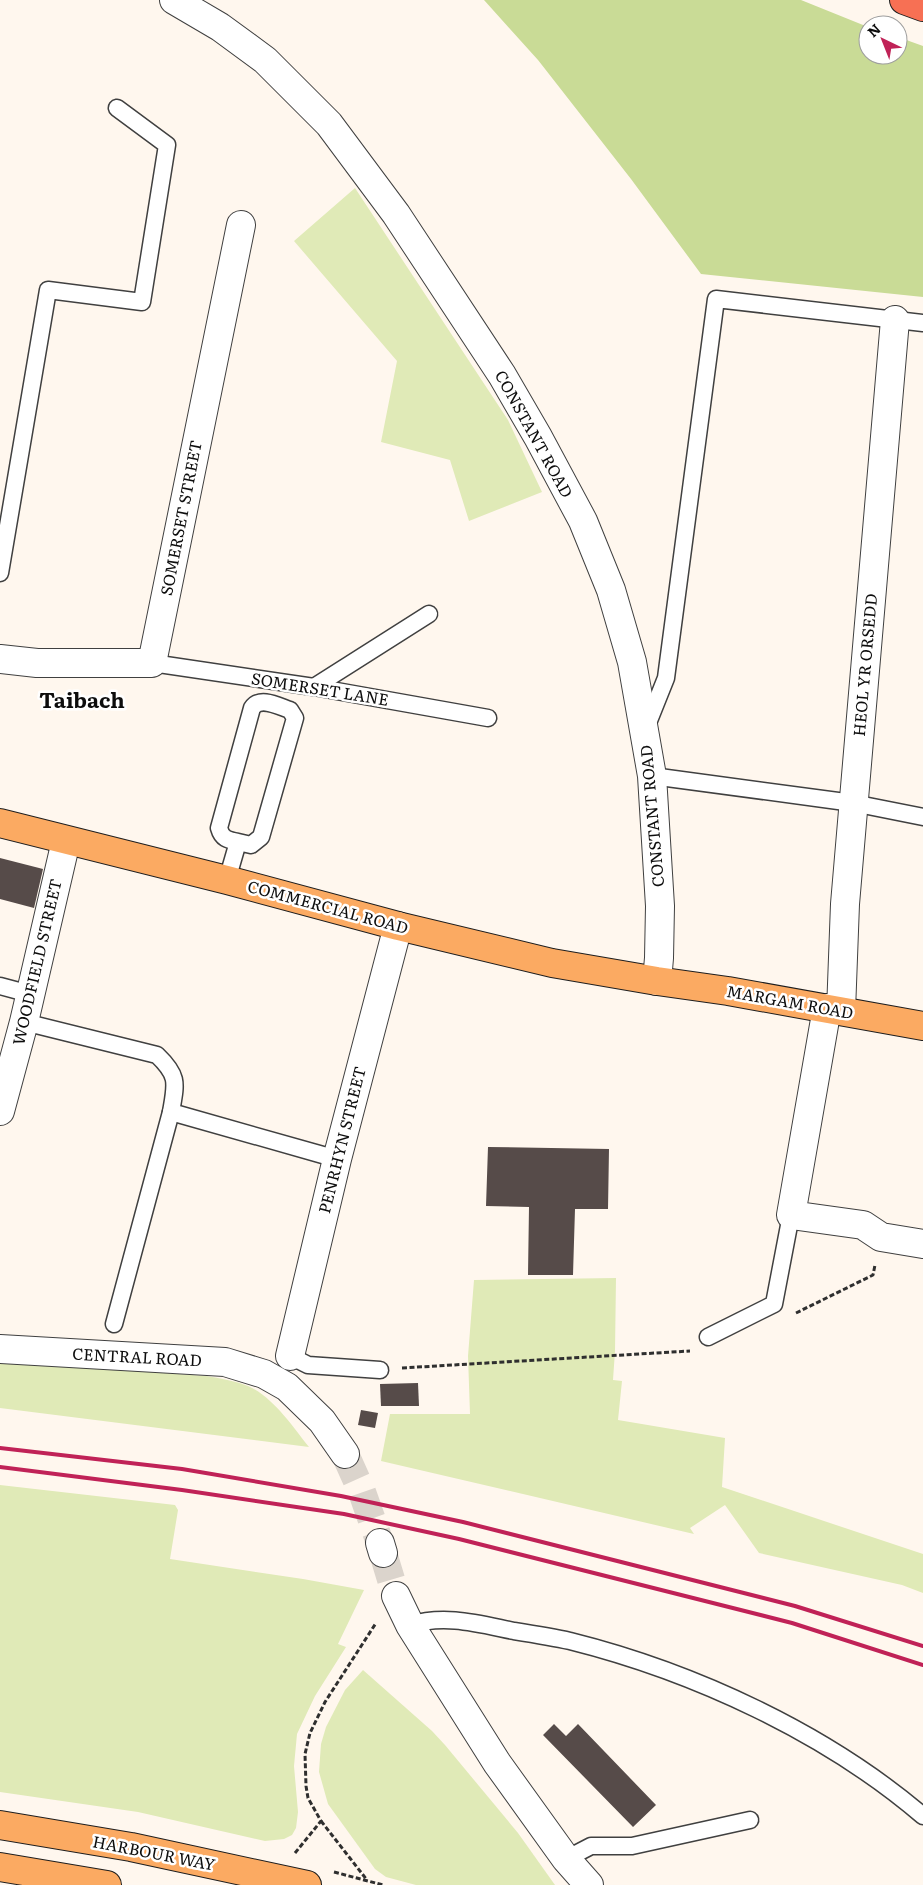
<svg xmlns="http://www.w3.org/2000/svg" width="923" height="1885" viewBox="0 0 923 1885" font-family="Literata,serif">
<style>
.green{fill:#e0eab7}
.forest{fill:#c9db96}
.building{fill:#564b49}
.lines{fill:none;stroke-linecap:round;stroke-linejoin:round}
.minor-tunnel{stroke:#dbd4cc;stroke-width:28;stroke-dasharray:28 14;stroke-linecap:butt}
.service-casing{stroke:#404040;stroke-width:19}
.minor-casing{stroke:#404040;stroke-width:30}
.primary-casing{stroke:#1e1e1e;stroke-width:30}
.motorway-casing{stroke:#1e1e1e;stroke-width:30}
.path{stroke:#2f2f2f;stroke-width:3;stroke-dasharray:5 2.5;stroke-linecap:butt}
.service{stroke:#fff;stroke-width:16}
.minor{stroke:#fff;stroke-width:28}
.primary{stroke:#fbaa62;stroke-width:28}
.motorway{stroke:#f77054;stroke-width:28}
.rail{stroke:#c02257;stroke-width:4}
.labels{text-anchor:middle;stroke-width:5;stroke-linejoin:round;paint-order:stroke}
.street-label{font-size:16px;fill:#0d0d0d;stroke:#fff}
.district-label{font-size:21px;font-weight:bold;fill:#0d0d0d;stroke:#fff}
</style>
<rect width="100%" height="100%" fill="#fff7ee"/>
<!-- green -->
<g class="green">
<polygon points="355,188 508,420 542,492 469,521 450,460 381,442 397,361 294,241"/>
<polygon points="616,1278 615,1351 613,1380 622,1381 618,1420 725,1438 722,1487 923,1554 923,1593 902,1585 759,1553 725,1505 690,1528 694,1534 381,1461 390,1414 470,1414 468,1356 474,1280"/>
<path d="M0,1361L206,1376C220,1378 235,1381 248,1386C274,1398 292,1426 309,1447L0,1408Z"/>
<polygon points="0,1485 175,1505 178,1510 170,1559 303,1579 364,1590 338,1644 346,1647 315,1696 297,1734 294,1766 298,1812 296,1828 292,1835 284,1839 265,1841 138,1812 0,1792"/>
<polygon points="363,1670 432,1731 445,1745 518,1833 555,1885 416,1885 386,1877 375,1869 328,1804 319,1772 321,1744 326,1727 345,1690"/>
</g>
<!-- forest -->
<polygon class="forest" points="484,0 801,0 868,27 868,55 898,55 898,37 923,46 923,297 701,274 631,179 538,60"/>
<!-- building -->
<g class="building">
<polygon points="0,858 43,869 34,908 0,899"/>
<polygon points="488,1147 609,1149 608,1209 575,1209 573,1275 528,1275 529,1207 486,1206"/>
<polygon points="418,1383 419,1406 381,1406 380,1384"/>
<polygon points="361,1410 378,1413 375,1428 358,1425"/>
<polygon points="554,1724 566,1736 578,1724 656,1805 633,1827 543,1735"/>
</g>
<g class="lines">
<!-- minor-tunnel -->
<g class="minor-tunnel">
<polyline points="345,1454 362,1492 380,1543"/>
<polyline points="383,1553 396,1596"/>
</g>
<defs>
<g id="service">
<polyline points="0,573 48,290 142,302 167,145 117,108"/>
<polyline points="152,663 314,687 488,718"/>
<polyline points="314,687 429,614"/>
<polyline points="646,728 666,678 716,299 923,323"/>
<polyline points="652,776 853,803 923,817"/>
<path d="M227,880L238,842L251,845L261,837L295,718L290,710C278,706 260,696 252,708L219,828C222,839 228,840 238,842"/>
<polyline points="0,986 30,994"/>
<path d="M24,1022L157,1055C179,1076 176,1083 171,1112L114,1324"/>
<polyline points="171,1112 337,1159"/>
<polyline points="708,1337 774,1304 791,1215"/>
<polyline points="290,1356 308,1365 380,1370"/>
<path d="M410,1625C445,1614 479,1624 514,1631C533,1634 552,1637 570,1641C694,1672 826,1733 923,1816"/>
<polyline points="566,1859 591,1846 632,1846 750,1820"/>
</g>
<g id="minor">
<polyline points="174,0 220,27 265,60 329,124 396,214 502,375 538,437 583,521 611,590 632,662 652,776 660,906 659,958 657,981"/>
<polyline points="0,659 37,663 152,663 241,225"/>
<polyline points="827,1008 791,1215 863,1225 881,1237 923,1244"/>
<polyline points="841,1011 845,904 895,320"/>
<polyline points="0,1111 24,1022 66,841"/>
<polyline points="0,1349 225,1362 264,1374 287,1387 322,1421 345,1454"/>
<polyline points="290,1356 337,1159 398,926"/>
<polyline points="380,1543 383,1553"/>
<polyline points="396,1596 410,1625 497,1763 566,1859 589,1885"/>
</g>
<g id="primary">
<polyline points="0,823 227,880 398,926 552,963 657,981 728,991 923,1026"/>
<polyline points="0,1825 131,1847 307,1885"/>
<polyline points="0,1867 107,1885"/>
</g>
<polyline id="motorway" points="904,0 923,7"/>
</defs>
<!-- service casing -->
<use href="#service" class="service-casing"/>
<!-- minor casing -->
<use href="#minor" class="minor-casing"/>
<!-- primary casing -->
<use href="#primary" class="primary-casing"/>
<!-- motorway casing -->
<use href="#motorway" class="motorway-casing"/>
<!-- path -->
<g class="path">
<polyline points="796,1313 873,1275 875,1265"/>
<polyline points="402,1368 690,1351"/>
<polyline points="321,1821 367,1880"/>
<polyline points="295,1853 321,1821 308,1798 306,1786 305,1754 310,1733 325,1702 376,1623"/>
<polyline points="334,1872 383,1885"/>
</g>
<!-- service -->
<use href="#service" class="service"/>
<!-- minor -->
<use href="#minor" class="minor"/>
<!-- primary -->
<use href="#primary" class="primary"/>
<!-- motorway -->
<use href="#motorway" class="motorway"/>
<!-- rail -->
<g class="rail">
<polyline points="0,1448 182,1469 341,1496 463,1522 795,1606 923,1646"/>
<polyline points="0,1467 182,1490 344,1514 459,1539 792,1623 923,1665"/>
</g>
</g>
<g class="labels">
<!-- street labels -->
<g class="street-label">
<text transform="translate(534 434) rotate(61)" y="6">CONSTANT ROAD</text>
<text transform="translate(181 518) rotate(-79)" y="6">SOMERSET STREET</text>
<text transform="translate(865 665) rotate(-85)" y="6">HEOL YR ORSEDD</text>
<text transform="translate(320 689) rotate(9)" y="6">SOMERSET LANE</text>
<text transform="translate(652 816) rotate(-95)" y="6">CONSTANT ROAD</text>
<text transform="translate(328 907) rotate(15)" y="6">COMMERCIAL ROAD</text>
<text transform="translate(37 962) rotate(-77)" y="6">WOODFIELD STREET</text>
<text transform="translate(790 1002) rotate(10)" y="6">MARGAM ROAD</text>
<text transform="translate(342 1140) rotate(-76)" y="6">PENRHYN STREET</text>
<text transform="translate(137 1357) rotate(3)" y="6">CENTRAL ROAD</text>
<text transform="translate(154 1853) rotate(11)" y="6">HARBOUR WAY</text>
</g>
<!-- district labels -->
<g class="district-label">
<text x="82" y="708">Taibach</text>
</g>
</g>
<!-- north arrow -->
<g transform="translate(883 40) rotate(317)"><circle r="24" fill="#ffffff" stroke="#9e9e9e"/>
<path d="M0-4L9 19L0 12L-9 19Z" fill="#c02257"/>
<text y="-8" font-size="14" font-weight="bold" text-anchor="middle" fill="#0d0d0d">N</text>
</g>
</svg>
